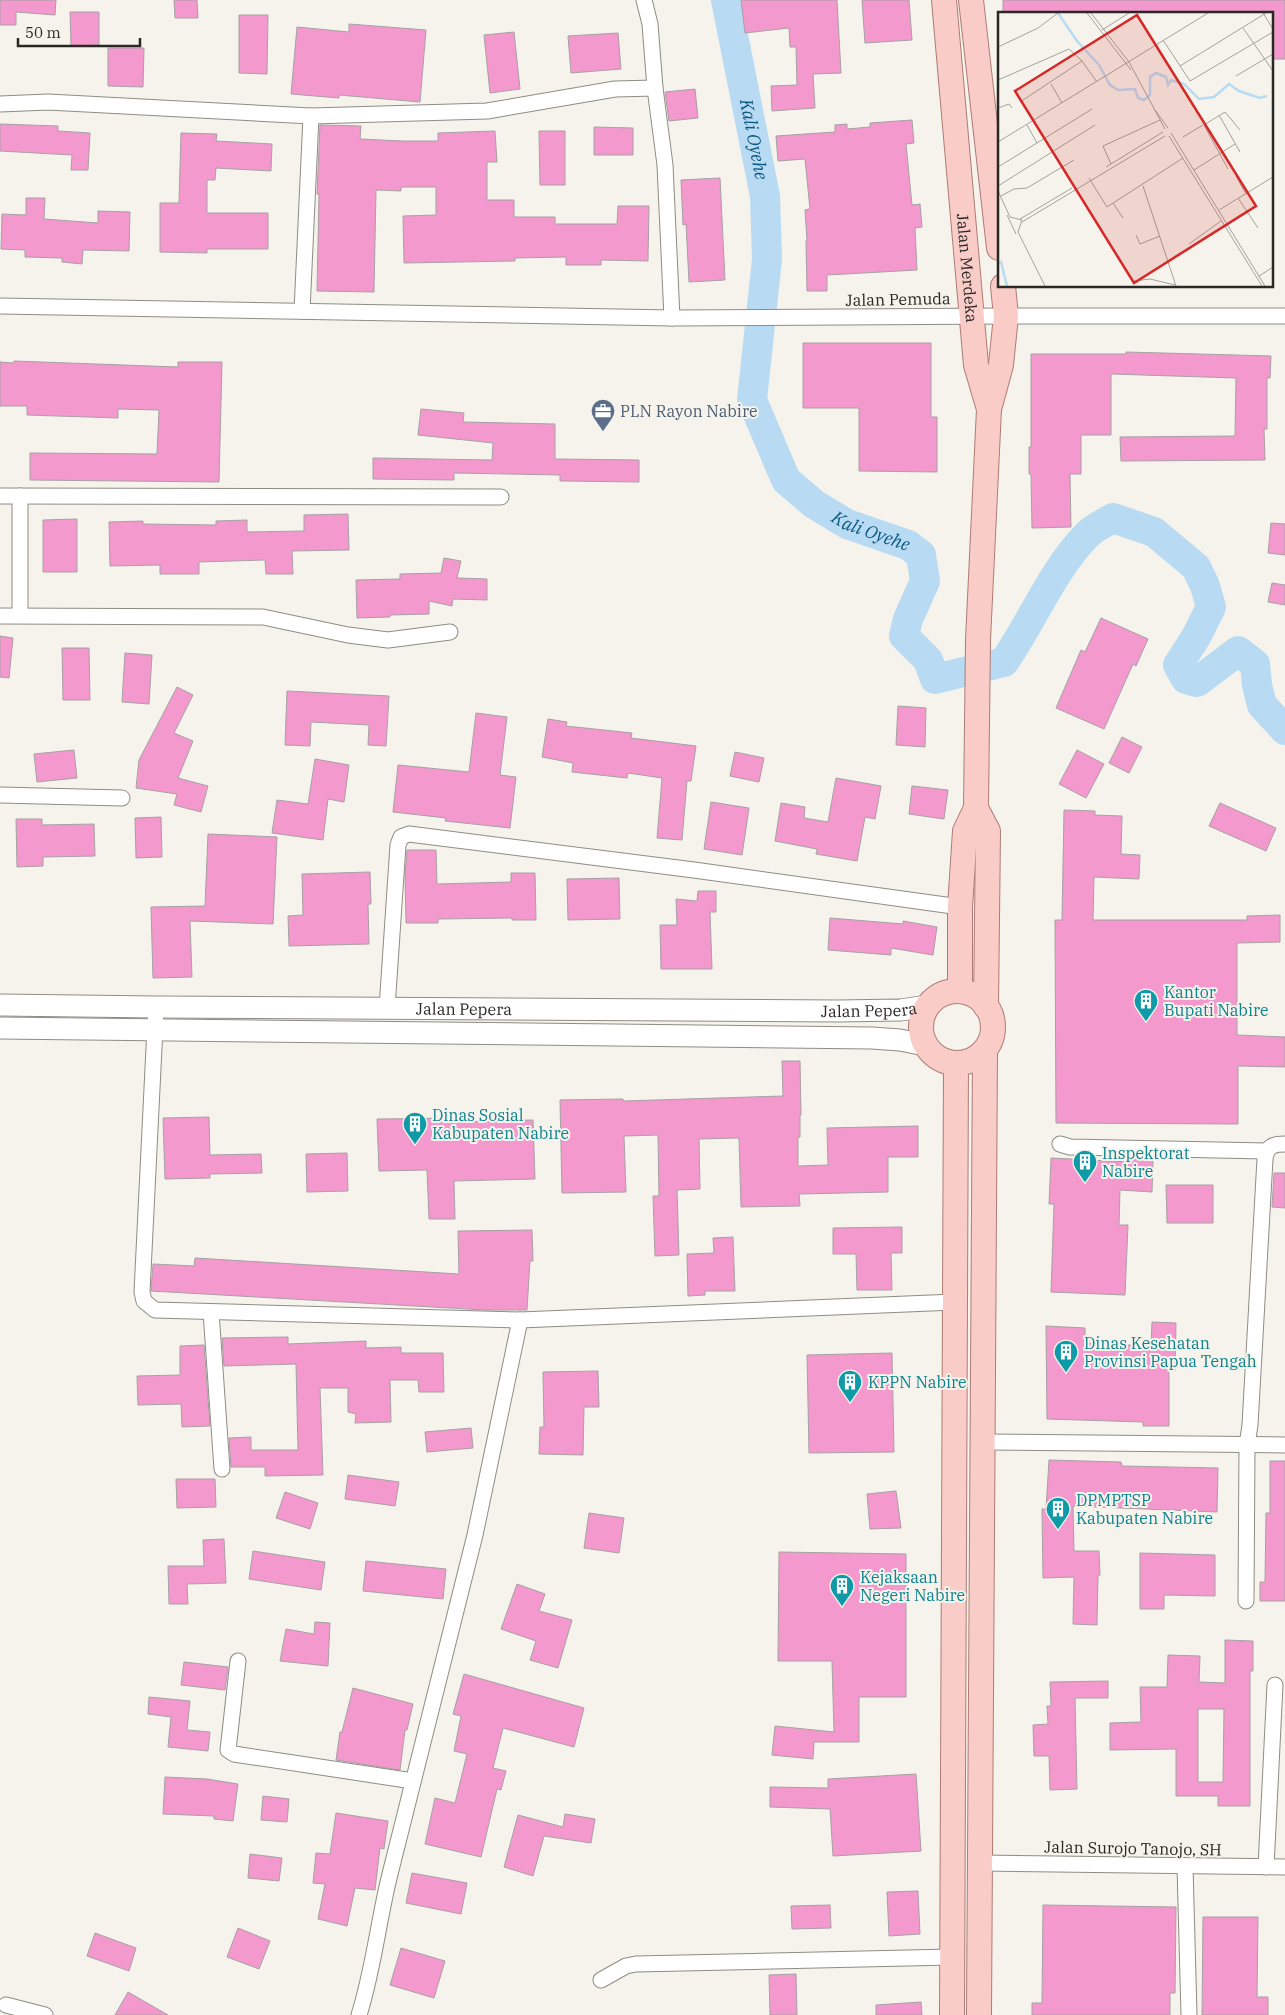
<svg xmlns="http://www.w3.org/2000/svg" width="1285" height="2015" viewBox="0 0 1285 2015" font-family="'IBM Plex Serif',serif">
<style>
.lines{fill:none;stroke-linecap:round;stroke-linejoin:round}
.river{stroke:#b8dbf3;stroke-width:30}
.building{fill:#f399cd;stroke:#a8a0a4;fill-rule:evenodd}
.minor-casing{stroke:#8e8c84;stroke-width:17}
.secondary-casing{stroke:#8e8c84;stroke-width:23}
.primary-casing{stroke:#ae7c76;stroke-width:26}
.minor{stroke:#fff;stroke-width:15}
.secondary{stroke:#fff;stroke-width:21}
.primary{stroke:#faccc7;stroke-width:24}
.labels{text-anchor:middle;stroke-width:4;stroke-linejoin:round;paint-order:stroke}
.street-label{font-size:16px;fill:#292825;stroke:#f5f3eb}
.service-label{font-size:16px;fill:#4e5e75;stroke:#f5f3eb;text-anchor:start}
.culture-label{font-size:16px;fill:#0d838f;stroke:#f5f3eb;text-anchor:start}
.water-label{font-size:18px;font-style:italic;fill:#0c5980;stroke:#f5f3eb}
.inset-river{fill:none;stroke:#b8dbf3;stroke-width:2.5}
.inset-road{fill:none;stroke:#a3a29c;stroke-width:1}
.view{fill:#d62828;fill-opacity:0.15;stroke:#d62828;stroke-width:2.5}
.inset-edge{fill:none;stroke:#292825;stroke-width:2.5}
</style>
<rect width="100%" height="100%" fill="#f5f3eb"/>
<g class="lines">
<!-- river -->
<path class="river" id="s1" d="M726,0L765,196L767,259L752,400L786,480L814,504L847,524L908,545L921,555L925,581L908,619L904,636L928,660L935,679L1004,662C1032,622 1053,569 1087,535C1093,528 1105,523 1113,518L1154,532L1196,567L1205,586L1211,607L1196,637L1178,665L1186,679L1197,682L1238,651L1255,664L1257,685L1262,705L1285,730"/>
</g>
<!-- building -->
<g class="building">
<polygon points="0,0 56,0 55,15 16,12 16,25 0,25"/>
<polygon points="174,0 197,0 198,18 175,18"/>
<polygon points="741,0 837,0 841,73 813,74 815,108 772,111 771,86 797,85 796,47 790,47 789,28 745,33"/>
<polygon points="862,0 909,0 912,40 865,43"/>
<polygon points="1003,0 1285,0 1285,59 1271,59 1271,14 1003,14"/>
<polygon points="70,12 99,12 99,45 71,46"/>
<polygon points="239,15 268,15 267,74 239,73"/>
<polygon points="349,24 426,30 420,102 339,95 339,98 291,94 297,27 349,32"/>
<polygon points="514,32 520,89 490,93 484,35"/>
<polygon points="618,33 621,69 571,73 568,36"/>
<polygon points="108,48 144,48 143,87 108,86"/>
<polygon points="695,89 698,118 669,121 665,92"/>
<polygon points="912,120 914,143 906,144 912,205 920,204 922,227 915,228 917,270 827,275 827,291 807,291 806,241 807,241 805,210 810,209 805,159 778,161 776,136 835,132 835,125 847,124 847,129 870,127 870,123"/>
<polygon points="0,124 58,126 58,131 90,133 88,170 71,170 72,155 0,151"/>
<polygon points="320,125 361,126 360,139 402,141 438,141 438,133 495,131 497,162 487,162 487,200 514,200 514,217 555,217 555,224 617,224 618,206 649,206 648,261 601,260 601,265 566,265 566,257 515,258 515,261 404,263 403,216 436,215 436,187 401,187 401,191 376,190 374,292 317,291 319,194 317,194"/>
<polygon points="594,127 633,128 633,155 594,155"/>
<polygon points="539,131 565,131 565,185 540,185"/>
<polygon points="181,133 217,134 216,141 272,144 271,171 216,168 215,180 207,180 207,213 268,213 268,249 207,249 207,253 160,252 160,203 179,203"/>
<polygon points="720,178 725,280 689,282 686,224 683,225 681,180"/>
<polygon points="26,198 45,198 44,219 98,223 98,211 130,212 129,251 83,250 82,264 62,262 62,258 25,257 25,250 1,249 2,214 26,215"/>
<polygon points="803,343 931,343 931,417 937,417 937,472 859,471 859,408 803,408"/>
<polygon points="1126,352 1271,356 1270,378 1267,378 1267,429 1264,429 1265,460 1121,461 1120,437 1235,436 1236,378 1111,374 1111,435 1081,435 1081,474 1070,474 1071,527 1032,528 1031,474 1029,474 1029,447 1031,447 1031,354 1126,354"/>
<polygon points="14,361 178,367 178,362 222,362 219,482 30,480 30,453 157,454 159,410 118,409 118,418 27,415 27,406 0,406 0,362 13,363"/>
<polygon points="421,409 464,413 463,422 555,424 555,459 639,460 639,482 560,481 560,475 454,473 454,480 373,479 373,458 492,460 493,443 418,435"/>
<polygon points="348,514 349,550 292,551 293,574 266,574 265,560 199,562 199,574 160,574 160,565 110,566 109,522 143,521 143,524 216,525 216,521 247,520 247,532 304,531 304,515"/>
<polygon points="77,519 77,572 43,572 43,520"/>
<polygon points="1271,523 1285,524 1285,555 1268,553"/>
<polygon points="444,558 461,561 457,578 487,579 487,600 453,599 452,606 429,601 429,614 390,615 390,617 357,618 356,580 400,579 400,574 441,573"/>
<polygon points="1272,583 1285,585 1285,605 1268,602"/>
<polygon points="1101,618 1148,639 1136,666 1133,664 1104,729 1056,708 1081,650 1085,652"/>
<polygon points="0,636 13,638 9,678 0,677"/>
<polygon points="62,648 89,648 90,700 63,700"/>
<polygon points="125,653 152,655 149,704 122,702"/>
<polygon points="177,687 193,695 174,733 193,741 178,778 208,786 201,812 174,805 177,794 136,788 139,760"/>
<polygon points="287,691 389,696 386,746 368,745 369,725 311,722 310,746 285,745"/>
<polygon points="898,706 926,708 925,747 896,745"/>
<polygon points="476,713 507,717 500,775 516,777 510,828 445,821 446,818 393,812 398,765 469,772"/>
<polygon points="548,719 567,722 566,726 632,733 631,738 696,746 691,781 687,781 682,840 657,838 662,778 628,773 627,778 572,772 573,763 542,757"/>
<polygon points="1122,737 1142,747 1129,773 1109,763"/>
<polygon points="74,750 77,778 37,782 34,754"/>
<polygon points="1077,750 1104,764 1086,798 1059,784"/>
<polygon points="735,752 764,758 759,782 730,776"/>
<polygon points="315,759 349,765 344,802 328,799 323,840 272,833 277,800 308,804"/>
<polygon points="836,778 881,786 875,819 865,817 857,861 816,854 817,849 775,841 781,803 805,807 804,818 828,822"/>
<polygon points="912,786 948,790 944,819 909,814"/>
<polygon points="711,802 749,808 742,855 704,849"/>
<polygon points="1220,803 1276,828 1266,851 1209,826"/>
<polygon points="1064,810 1095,811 1095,815 1122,816 1121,854 1140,855 1139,879 1094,877 1093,920 1247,920 1247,916 1280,915 1280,942 1237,943 1237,1035 1285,1037 1285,1067 1238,1066 1238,1124 1056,1123 1055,920 1062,920"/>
<polygon points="161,817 162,857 136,858 135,818"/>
<polygon points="16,819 42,819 42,825 94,824 95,856 43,857 43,866 17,867"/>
<polygon points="208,834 277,837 273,924 190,921 192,977 153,978 151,907 205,906"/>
<polygon points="407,850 436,850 437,884 511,882 511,873 535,873 536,920 512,920 512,918 438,919 438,923 406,923 405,876"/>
<polygon points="370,872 371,904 368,904 369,944 289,946 288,916 303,915 302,874"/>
<polygon points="619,878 620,919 568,920 567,879"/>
<polygon points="698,891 716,891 716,912 710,912 712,969 661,969 660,925 677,925 676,899 697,901"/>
<polygon points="830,918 903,924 903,921 937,927 933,955 891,948 891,955 828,950"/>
<polygon points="782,1061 800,1061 801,1115 800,1115 800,1137 798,1137 798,1166 828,1165 827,1128 918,1126 918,1157 888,1157 888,1192 799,1194 800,1206 741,1207 739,1138 699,1139 700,1189 677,1190 679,1255 655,1256 653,1196 659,1196 658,1135 624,1136 626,1192 562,1193 560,1100 623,1099 623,1101 783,1096"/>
<polygon points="209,1117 210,1155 261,1154 262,1173 210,1174 210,1178 165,1179 163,1118"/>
<polygon points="452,1118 452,1122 533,1120 535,1179 454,1181 455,1219 429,1219 427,1170 379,1171 377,1119"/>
<polygon points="347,1153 348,1191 307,1192 306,1154"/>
<polygon points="1051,1158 1129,1162 1129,1159 1153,1160 1152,1192 1120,1190 1119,1225 1128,1225 1125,1295 1051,1292 1054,1204 1049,1204"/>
<polygon points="1274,1173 1285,1173 1285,1208 1272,1207"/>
<polygon points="1166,1185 1213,1185 1213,1223 1167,1223"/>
<polygon points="902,1227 902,1253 891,1253 892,1290 857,1290 856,1254 833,1254 833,1228"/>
<polygon points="532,1230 533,1261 530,1261 527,1310 485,1310 151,1291 153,1264 194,1266 195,1258 459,1274 458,1231"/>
<polygon points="733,1237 735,1291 705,1291 705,1295 688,1296 687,1254 714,1253 713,1238"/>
<polygon points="1152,1322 1176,1323 1175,1371 1169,1371 1169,1426 1143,1426 1143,1422 1047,1419 1046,1326 1085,1328 1085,1343 1151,1346"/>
<polygon points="288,1337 288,1344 366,1341 366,1348 401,1347 401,1353 443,1353 444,1392 419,1392 418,1380 390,1380 391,1422 355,1423 356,1414 348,1412 348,1388 320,1388 323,1475 265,1476 265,1467 231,1467 229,1438 251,1437 251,1450 298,1450 296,1364 224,1366 222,1338"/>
<polygon points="204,1345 210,1426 182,1427 181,1404 138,1405 137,1376 180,1375 180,1346"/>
<polygon points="892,1353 894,1452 809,1453 807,1355"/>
<polygon points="598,1371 599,1407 584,1407 583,1455 539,1454 540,1427 544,1427 543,1372"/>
<polygon points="471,1428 473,1448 427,1452 425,1432"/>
<polygon points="1049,1460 1121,1462 1122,1466 1218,1468 1217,1512 1073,1506 1074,1551 1099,1551 1100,1575 1098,1576 1097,1625 1073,1624 1074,1577 1043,1578 1042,1509 1046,1509"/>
<polygon points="1270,1461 1285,1461 1285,1601 1260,1601 1260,1582 1265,1582 1266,1513 1270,1513"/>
<polygon points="348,1475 399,1482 395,1506 345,1499"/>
<polygon points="176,1479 215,1479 216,1507 177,1508"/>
<polygon points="896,1491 901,1528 870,1529 867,1494"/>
<polygon points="285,1492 318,1503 310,1529 276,1518"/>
<polygon points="589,1513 624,1518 619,1553 584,1548"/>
<polygon points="224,1539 226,1583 187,1584 188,1604 169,1604 168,1566 204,1566 203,1540"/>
<polygon points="253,1551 325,1562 321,1590 249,1579"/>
<polygon points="779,1552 906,1554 906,1697 859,1697 859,1742 814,1742 813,1759 772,1755 775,1726 834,1732 832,1661 778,1661"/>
<polygon points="1140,1553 1215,1555 1215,1596 1164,1595 1164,1609 1140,1609"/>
<polygon points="366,1561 446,1569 443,1599 363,1591"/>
<polygon points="517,1584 545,1594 539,1611 572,1620 558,1668 530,1660 536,1641 501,1629"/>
<polygon points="315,1622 330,1623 328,1666 280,1661 286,1629 314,1634"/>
<path d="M1225,1640L1253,1641V1671H1250V1806H1218V1796H1176V1749L1110,1750V1723L1141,1722L1140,1687H1167L1168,1655L1200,1656L1199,1682L1225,1683ZM1198,1709H1224L1223,1782H1198Z"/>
<polygon points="184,1662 228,1667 225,1690 181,1685"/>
<polygon points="464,1674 584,1708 574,1747 503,1728 493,1768 506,1771 501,1790 497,1789 481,1857 425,1844 435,1798 455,1803 467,1754 454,1751 461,1716 453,1714"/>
<polygon points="1108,1681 1108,1698 1075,1698 1077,1789 1050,1790 1049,1756 1034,1756 1033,1725 1048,1724 1047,1706 1051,1706 1050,1682"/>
<polygon points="353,1688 413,1704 407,1730 405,1730 400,1770 336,1760 340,1732 342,1732"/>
<polygon points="149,1697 190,1701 187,1730 210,1732 208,1751 168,1747 171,1717 148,1714"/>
<polygon points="916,1774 921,1851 833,1856 830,1809 770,1807 770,1787 828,1788 828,1779"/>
<polygon points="165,1777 207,1779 238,1784 233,1821 214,1819 214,1816 163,1814"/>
<polygon points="263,1796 289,1799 287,1822 261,1820"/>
<polygon points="336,1813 388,1821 384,1849 380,1848 375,1890 355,1888 347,1926 318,1919 325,1884 313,1883 316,1853 330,1854"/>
<polygon points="565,1814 595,1819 591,1843 544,1836 533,1876 504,1867 518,1815 563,1827"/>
<polygon points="250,1854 282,1858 279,1881 248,1878"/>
<polygon points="412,1873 467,1883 461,1914 406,1903"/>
<polygon points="918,1891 920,1934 889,1936 887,1892"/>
<polygon points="830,1905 831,1928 792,1929 791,1906"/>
<polygon points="1043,1905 1176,1907 1175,1993 1170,1993 1170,2015 1032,2015 1032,2003 1042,2003"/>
<polygon points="1203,1917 1258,1917 1257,1997 1268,1997 1268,2015 1202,2015"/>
<polygon points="238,1928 270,1941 259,1969 227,1957"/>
<polygon points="95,1933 136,1948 129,1971 87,1956"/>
<polygon points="401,1948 445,1961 434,1998 390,1985"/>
<polygon points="796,1974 797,2015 770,2015 769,1975"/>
<polygon points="128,1992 168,2015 115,2015"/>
<polygon points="921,2002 922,2015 876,2015 876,2005"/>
</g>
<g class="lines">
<defs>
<g id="minor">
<polyline points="644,0 650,24 655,88"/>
<polyline points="0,104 48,102 311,116 487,111 615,89 655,88 665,165 672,318"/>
<polyline points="0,306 672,318 1006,316 1285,316"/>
<polyline points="302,311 311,116"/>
<polyline points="0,496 501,497"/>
<polyline points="20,496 20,615"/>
<polyline points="0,616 263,617 348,635 388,640 450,632"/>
<polyline points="0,795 122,798"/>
<polyline points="156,1007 142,1292 144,1301 155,1310 520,1320 955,1302"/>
<polyline points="387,1008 398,845 401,837 409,834 694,870 960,907"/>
<polyline points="1060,1144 1070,1147 1266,1151"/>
<polyline points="211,1312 222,1469"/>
<polyline points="983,1442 1285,1445"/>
<path d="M1246,1601L1247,1445L1250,1425L1265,1159C1267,1146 1273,1144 1285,1144"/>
<polyline points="238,1661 228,1750 234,1754 413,1781"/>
<polyline points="981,1863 1285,1867"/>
<polyline points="1185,1866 1189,2015"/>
<polyline points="1266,1867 1275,1685"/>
<polyline points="601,1980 626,1966 636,1964 952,1957"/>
<polyline points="6,2005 45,2015"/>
<path d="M359,2015C373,1971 378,1924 389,1878L475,1535L520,1320"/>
</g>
<g id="secondary">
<path id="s2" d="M0,1005L156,1007L838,1011L901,1010L927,1006"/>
<polyline points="0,1028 872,1038 900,1040 925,1045"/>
</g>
<g id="primary">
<path id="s3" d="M944,0L976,365L989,409"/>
<polyline points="971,0 999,248"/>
<polyline points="976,808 988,831 986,1007"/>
<polyline points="960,991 960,907 965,831 976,808 978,640 989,409 1001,365 1006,316 1003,286"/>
<circle cx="957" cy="1027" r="36"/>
<polyline points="952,2015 956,1063"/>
<polyline points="979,2015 985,1050"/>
</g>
</defs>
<!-- minor casing -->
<use href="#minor" class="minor-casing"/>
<!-- secondary casing -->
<use href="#secondary" class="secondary-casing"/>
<!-- primary casing -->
<use href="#primary" class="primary-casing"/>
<!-- minor -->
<use href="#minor" class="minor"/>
<!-- secondary -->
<use href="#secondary" class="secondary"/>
<!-- primary -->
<use href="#primary" class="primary"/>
</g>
<!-- icons -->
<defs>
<symbol id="office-pin" viewBox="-11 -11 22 30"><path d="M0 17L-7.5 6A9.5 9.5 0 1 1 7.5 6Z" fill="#5c6f8a" stroke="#f5f3eb"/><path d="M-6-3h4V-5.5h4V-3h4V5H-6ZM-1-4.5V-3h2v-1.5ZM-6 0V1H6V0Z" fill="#fff"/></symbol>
<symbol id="building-pin" viewBox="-11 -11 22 30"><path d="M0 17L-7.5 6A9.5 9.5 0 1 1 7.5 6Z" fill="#0f9aa8" stroke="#f5f3eb"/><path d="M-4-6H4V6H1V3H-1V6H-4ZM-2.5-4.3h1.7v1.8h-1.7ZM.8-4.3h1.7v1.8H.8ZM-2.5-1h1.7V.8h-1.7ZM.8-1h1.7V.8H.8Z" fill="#fff"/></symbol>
</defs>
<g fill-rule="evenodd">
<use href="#office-pin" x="589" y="397" width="28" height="38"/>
<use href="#building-pin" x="1132" y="987" width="28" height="38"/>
<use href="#building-pin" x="401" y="1110" width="28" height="38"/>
<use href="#building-pin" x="1071" y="1148" width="28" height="38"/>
<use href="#building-pin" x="1052" y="1338" width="28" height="38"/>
<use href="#building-pin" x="836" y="1368" width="28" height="38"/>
<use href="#building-pin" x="1044" y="1495" width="28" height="38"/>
<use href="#building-pin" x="828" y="1572" width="28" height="38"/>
</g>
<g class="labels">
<!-- street labels -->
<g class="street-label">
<text dy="6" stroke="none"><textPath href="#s3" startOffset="269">Jalan Merdeka</textPath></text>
<text transform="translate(898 299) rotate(-1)" y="6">Jalan Pemuda</text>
<text dy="6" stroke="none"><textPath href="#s2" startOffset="464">Jalan Pepera</textPath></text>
<text dy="6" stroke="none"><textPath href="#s2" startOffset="869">Jalan Pepera</textPath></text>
<text transform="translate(1133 1848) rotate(1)" y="6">Jalan Surojo Tanojo, SH</text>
</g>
<!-- service labels -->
<g class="service-label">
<text x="620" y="417">PLN Rayon Nabire</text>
</g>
<!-- culture labels -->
<g class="culture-label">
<text x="1164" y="998">Kantor<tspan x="1164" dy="18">Bupati Nabire</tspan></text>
<text x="432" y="1121">Dinas Sosial<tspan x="432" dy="18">Kabupaten Nabire</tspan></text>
<text x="1102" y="1159">Inspektorat<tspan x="1102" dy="18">Nabire</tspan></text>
<text x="1084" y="1349">Dinas Kesehatan<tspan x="1084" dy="18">Provinsi Papua Tengah</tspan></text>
<text x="868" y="1388">KPPN Nabire</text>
<text x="1076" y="1506">DPMPTSP<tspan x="1076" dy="18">Kabupaten Nabire</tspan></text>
<text x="860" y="1583">Kejaksaan<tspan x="860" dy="18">Negeri Nabire</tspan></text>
</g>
<!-- water labels -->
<g class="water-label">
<text dy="6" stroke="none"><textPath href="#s1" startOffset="142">Kali Oyehe</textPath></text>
<text dy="6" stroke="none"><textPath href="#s1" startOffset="592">Kali Oyehe</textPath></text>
</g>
</g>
<!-- overview -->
<g transform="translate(998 12)">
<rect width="275" height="275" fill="#f5f3eb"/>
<path class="inset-river" d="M60,1L79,29L101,53L112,73L120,78L137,77L140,86L146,88L152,83V65L158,61L168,65L170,73L173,68L186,72L201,87L216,85L231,72L241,79L262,86L269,84M0,251L3,250L9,274"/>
<path class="inset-road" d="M89,1L133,58M93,1L131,50L167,117M265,1L275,17M245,16L275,59M104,18L131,1M165,28L192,69L275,20M0,35L40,16L60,1M182,54L268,1M238,64L275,42M0,68L71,37L84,49M53,72L64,91M22,90L84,49L99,70M0,96L11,92L14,96M157,98L170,116M221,103L242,140M29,113L39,131M173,121L267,274M171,124L264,274M185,125L205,113M0,130L210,1M113,152L105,134L162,108M0,155L94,97M108,155L165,120M230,157L206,113L227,100L242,118M196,158L237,132M238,164L248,182M91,166L109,195L185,146M0,174L97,113M145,174L178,274M0,179L12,205L24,208L20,220L47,274M3,184L16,177L29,176L76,148M240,186L260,216M115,191L125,206M221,198L275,165M9,203L18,222M22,207L74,176M24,210L167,124M138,223L142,232L162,224M191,232L223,209M261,264L275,255M136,269L152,267L177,273"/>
<path class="view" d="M139,3L258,194L136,271L17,79Z"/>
<rect width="275" height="275" class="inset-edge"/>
</g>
<!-- scale -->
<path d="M18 38v8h122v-8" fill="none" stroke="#292825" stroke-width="2.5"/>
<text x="25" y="38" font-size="15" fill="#292825" stroke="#f5f3eb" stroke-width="4" paint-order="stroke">50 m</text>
</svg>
